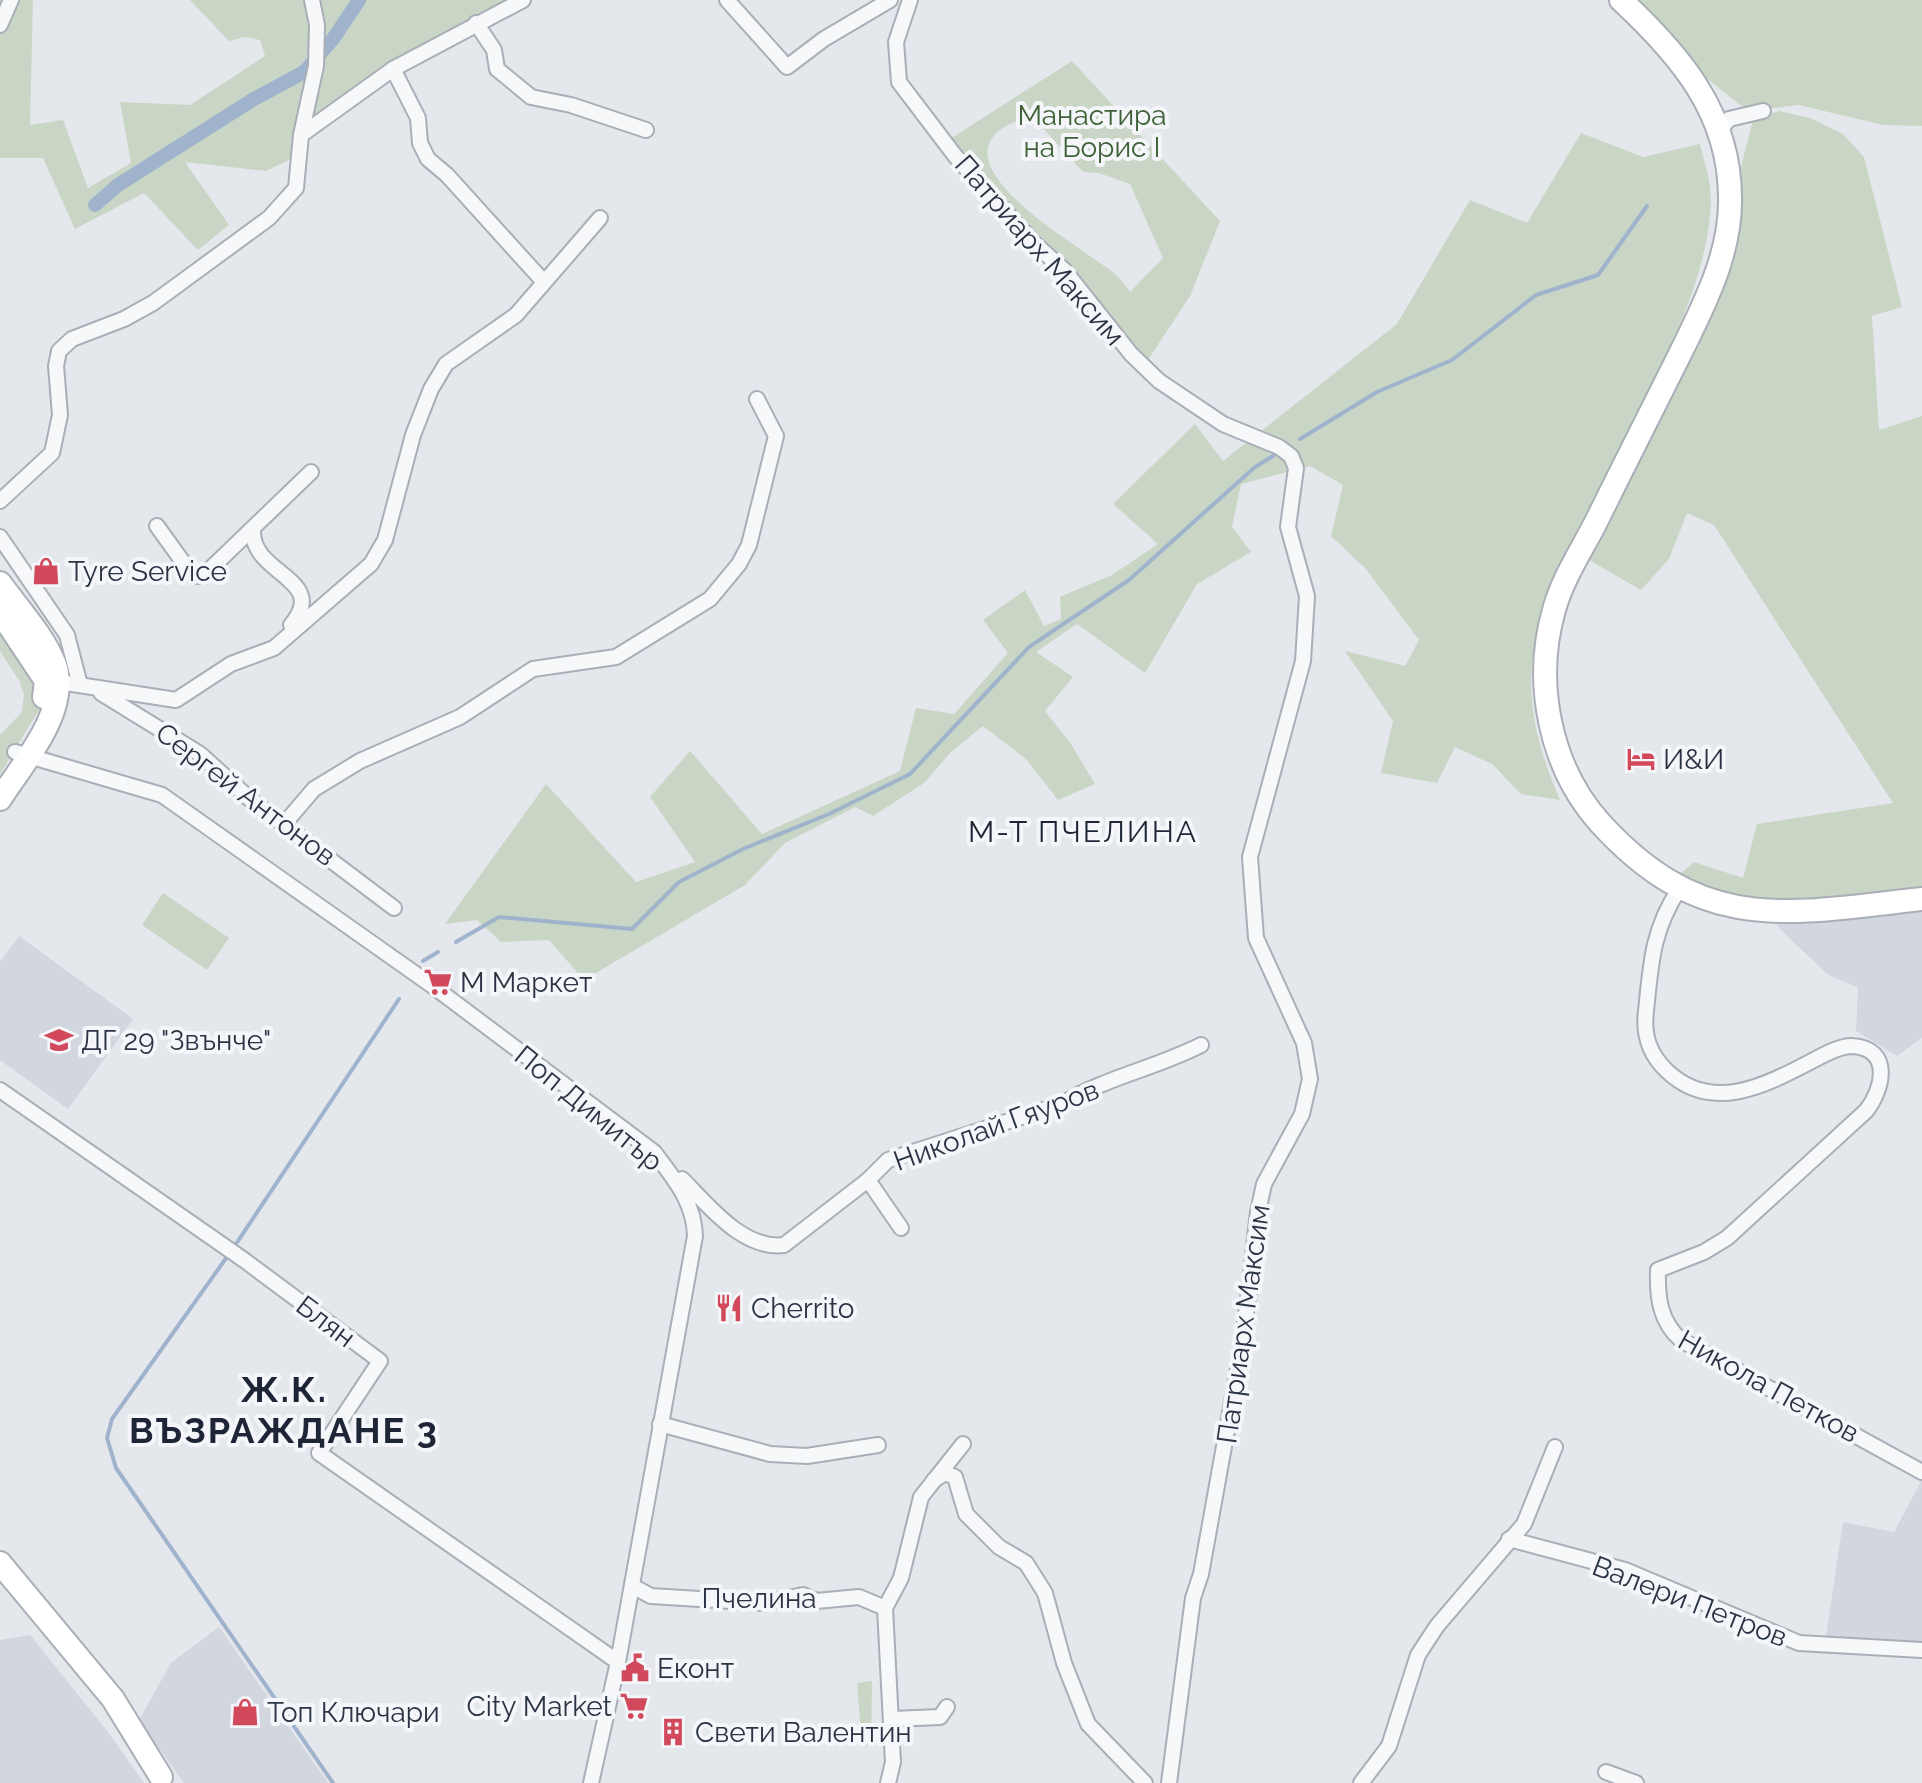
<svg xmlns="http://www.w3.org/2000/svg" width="1922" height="1783" viewBox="0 0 1922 1783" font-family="Raleway,sans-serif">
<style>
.built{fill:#d2d6de}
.green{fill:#c9d6c5;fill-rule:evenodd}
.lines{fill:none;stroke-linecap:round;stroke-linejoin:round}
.stream{stroke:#9fb4cc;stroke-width:4}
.canal{stroke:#9fb4cc;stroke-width:14}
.street-casing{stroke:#a9aeb7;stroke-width:18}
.secondary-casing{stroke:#a9aeb7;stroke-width:26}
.street{stroke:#f7f8fa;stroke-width:14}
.secondary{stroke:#fff;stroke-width:22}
.labels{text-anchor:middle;stroke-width:8;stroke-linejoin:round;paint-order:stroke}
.park-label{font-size:28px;fill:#3f6138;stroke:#f4f6f9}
.street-label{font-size:28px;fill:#2b3445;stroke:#f4f6f9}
.poi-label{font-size:28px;fill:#2b3445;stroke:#f4f6f9;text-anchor:start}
.neighbourhood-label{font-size:30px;letter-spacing:2px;fill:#1d2536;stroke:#f4f6f9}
.district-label{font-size:36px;font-weight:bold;letter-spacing:2px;fill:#1d2536;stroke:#f4f6f9}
</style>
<rect width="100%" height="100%" fill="#e4e7ec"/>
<!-- built -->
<g class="built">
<polygon points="1922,907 1922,1038 1897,1056 1856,1031 1858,988 1827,974 1776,925"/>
<polygon points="19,936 133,1019 68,1109 0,1060 0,962"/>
<polygon points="1922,1480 1922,1643 1826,1636 1843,1522 1894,1532"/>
<polygon points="219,1627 328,1783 184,1783 139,1720 171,1663"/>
<polygon points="30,1635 111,1736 144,1783 0,1783 0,1640"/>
</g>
<!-- green -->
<g class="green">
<polygon points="0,0 33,0 30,125 63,120 88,188 131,163 120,102 190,105 265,56 260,40 245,37 229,41 190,0 517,0 301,128 291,159 266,171 185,162 229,225 198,250 144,193 75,229 43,158 0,158"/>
<polygon points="1631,0 1922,0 1922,126 1883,125 1799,105 1748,111 1701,74"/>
<path d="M1072,61L1220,221L1190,296L1144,366L947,141ZM1014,122L1041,126L1083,172L1099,173L1130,184L1163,258L1130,292C1125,286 1120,278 1114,273C1086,250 925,161 1014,122Z"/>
<path d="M1779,111L1810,118L1843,134L1864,157L1902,307L1872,316L1879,430L1922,416V889C1838,899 1758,911 1678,876L1694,862L1743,878L1757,824L1893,803L1714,525L1687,513L1669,559L1641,590L1584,557L1699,330L1753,120Z"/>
<path d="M1581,133L1643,157L1700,144C1703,158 1708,172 1710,186C1720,282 1623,440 1579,528C1558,571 1536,616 1532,665C1528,713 1541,756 1560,800L1521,794L1492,764L1455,747L1437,783L1381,773L1393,721L1345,651L1405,666L1419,640L1366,569L1331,536L1343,485L1310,466L1241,484L1232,527L1251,552L1197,584L1145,673L1077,624L1036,652L1073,677L1045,711L1071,744L1095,784L1058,800L1026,759L983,726L951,752L924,783L873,816L855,807L785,843L745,885L584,980L549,940L501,942L477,920L445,924L546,784L636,882L695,862L650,797L690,751L762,834L900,771L916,708L954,714L1008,653L983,620L1025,590L1044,626L1061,619L1060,597L1112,575L1158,544L1113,504L1195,424L1223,461L1397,324L1470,200L1527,223Z"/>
<polygon points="0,612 28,650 42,705 0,774 0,735 22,712 24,695 20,682 0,651"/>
<polygon points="163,893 229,938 207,970 142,925"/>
<polygon points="872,1681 871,1746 862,1745 857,1683"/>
</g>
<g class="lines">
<!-- stream -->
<g class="stream">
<polyline points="1300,439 1377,392 1452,360 1536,295 1598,275 1647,206"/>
<polyline points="456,942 499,917 632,929 679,882 743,849 829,814 910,774 1029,647 1129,580 1255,467 1273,456"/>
<polyline points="423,961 438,952"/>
<polyline points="234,1247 399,999"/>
<polyline points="229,1254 112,1419 107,1438 116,1468 333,1783"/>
</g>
<!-- canal -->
<polyline class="canal" points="95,205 118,185 254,99 304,72 333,39 359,0"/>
<defs>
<g id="street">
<polyline points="727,0 787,67 824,39 890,0"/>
<polyline points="910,0 896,42 899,82 956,157 1034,243 1065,271 1131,354 1159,381 1223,424 1279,447 1291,456 1296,468 1288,527 1307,596 1303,661 1250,857 1256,938 1304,1043 1310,1079 1302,1114 1264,1184 1258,1212 1243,1341 1201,1574 1193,1598 1169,1783"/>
<polyline points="476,23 494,50 497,69 531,97 571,105 646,130"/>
<polyline points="0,25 11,0"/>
<polyline points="393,69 418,118 420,143 428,159 447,175 543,281"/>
<polyline points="1720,130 1729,119 1763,111"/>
<polyline points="301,135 393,69 523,0"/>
<polyline points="0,501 52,453 60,415 56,366 59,351 72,339 124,319 153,303 269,218 296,188 301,135 316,66 317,25 312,0"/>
<polyline points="157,526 193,576 203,576 311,472"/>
<path d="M253,531C252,575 330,579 291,625"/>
<polyline points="0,537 67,635 80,685"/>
<polyline points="53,681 176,700 231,664 274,648 371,564 385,540 413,435 431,389 446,364 516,315 600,218"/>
<polyline points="101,693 200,754 251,800 394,908"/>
<path d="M15,752L162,795L434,987L654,1152C674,1179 694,1201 695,1236L618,1662L591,1783"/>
<polyline points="285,823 314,789 360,761 460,717 533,669 616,657 710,599 739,564 749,545 776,436 757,399"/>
<path d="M1679,889C1652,931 1651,963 1646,1011C1643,1035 1649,1054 1667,1071C1712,1114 1766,1085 1812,1061C1823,1055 1839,1046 1852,1046C1893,1048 1883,1090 1866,1111L1727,1238L1704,1252L1658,1270C1657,1297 1660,1322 1681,1340L1922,1472"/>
<polyline points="0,1090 244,1260 380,1361 319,1453 618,1662"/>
<path d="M682,1179C709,1206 743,1250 784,1245L868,1180L888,1160L1062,1104C1104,1078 1156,1068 1201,1045"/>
<polyline points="868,1180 901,1228"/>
<polyline points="660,1424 770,1454 807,1456 878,1445"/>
<polyline points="934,1480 945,1473 955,1477 966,1514 999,1547 1026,1563 1045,1593 1064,1663 1088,1724 1145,1783"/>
<polyline points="1509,1539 1625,1570 1799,1643 1922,1650"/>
<polyline points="632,1586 651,1596 764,1603 803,1595 816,1601 859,1597 885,1608"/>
<polyline points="892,1719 940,1717 947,1707"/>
<polyline points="1606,1772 1636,1783"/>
<polyline points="888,1783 893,1762 885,1608 901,1578 921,1497 963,1444"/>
<polyline points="1361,1783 1389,1746 1418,1655 1437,1626 1524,1524 1555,1447"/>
</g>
<g id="secondary">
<path d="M1621,0C1680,55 1730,113 1730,198C1731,254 1704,305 1680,354C1652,410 1623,467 1595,524C1581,551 1562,580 1554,610C1533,683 1550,768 1601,824C1703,935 1787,914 1922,899"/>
<path d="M0,583C18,608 44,636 55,665C70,711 23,763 0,799"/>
<polyline points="0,612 46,681 44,697"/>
<polyline points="0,1563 113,1699 161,1777"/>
</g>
</defs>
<!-- street casing -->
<use href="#street" class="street-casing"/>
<!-- secondary casing -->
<use href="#secondary" class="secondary-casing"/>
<!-- street -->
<use href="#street" class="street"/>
<!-- secondary -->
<use href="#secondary" class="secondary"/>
</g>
<!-- icons -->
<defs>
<symbol id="shop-bare" viewBox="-9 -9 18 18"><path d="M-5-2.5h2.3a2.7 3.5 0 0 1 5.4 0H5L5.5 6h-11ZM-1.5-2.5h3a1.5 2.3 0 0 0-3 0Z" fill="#d1495b" stroke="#f4f6f9" stroke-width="2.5" paint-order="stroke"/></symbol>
<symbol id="hotel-bare" viewBox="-9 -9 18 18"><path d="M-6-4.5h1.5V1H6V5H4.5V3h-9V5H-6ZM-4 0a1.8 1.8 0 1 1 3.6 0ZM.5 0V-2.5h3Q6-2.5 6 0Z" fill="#d1495b" stroke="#f4f6f9" stroke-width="2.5" paint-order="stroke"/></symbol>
<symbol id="supermarket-bare" viewBox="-9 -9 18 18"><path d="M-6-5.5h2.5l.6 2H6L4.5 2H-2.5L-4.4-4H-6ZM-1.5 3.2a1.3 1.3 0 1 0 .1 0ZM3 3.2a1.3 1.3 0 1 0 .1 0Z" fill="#d1495b" stroke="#f4f6f9" stroke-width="2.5" paint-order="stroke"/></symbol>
<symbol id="school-bare" viewBox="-9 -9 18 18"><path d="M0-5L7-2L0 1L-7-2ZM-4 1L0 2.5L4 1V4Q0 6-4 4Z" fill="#d1495b" stroke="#f4f6f9" stroke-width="2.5" paint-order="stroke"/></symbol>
<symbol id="restaurant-bare" viewBox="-9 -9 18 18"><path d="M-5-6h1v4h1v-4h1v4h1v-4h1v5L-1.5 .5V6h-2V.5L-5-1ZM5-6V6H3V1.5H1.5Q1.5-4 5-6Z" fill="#d1495b" stroke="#f4f6f9" stroke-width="2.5" paint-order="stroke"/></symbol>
<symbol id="civic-bare" viewBox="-9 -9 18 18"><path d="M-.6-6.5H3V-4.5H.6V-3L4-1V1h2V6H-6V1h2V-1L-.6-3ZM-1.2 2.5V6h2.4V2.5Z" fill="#d1495b" stroke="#f4f6f9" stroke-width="2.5" paint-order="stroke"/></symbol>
<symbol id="building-bare" viewBox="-9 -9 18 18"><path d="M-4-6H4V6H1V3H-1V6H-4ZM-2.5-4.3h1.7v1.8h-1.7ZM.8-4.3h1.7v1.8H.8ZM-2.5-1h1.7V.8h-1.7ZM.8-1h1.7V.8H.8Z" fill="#d1495b" stroke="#f4f6f9" stroke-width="2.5" paint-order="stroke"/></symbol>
</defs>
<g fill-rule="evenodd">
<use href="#shop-bare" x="26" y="551" width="40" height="40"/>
<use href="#hotel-bare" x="1621" y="739" width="40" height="40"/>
<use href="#supermarket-bare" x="418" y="962" width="40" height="40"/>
<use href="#school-bare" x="39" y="1020" width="40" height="40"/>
<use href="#restaurant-bare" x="709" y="1288" width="40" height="40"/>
<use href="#civic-bare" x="615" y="1648" width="40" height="40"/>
<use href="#supermarket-bare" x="614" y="1686" width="40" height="40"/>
<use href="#shop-bare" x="225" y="1692" width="40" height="40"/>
<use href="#building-bare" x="653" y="1712" width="40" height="40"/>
</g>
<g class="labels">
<!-- park labels -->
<g class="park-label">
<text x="1092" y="125">Манастира<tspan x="1092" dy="32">на Борис І</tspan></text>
</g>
<!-- street labels -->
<g class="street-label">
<text transform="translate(1040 250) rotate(49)" y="10">Патриарх Максим</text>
<text transform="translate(246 794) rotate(37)" y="10">Сергей Антонов</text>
<text transform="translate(589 1108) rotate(39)" y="10">Поп Димитър</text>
<text transform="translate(996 1125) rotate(-20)" y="10">Николай Гяуров</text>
<text transform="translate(326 1321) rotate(37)" y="10">Блян</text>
<text transform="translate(1243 1324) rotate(-82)" y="10">Патриарх Максим</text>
<text transform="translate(1769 1386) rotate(29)" y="10">Никола Петков</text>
<text x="759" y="1608">Пчелина</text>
<text transform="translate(1690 1601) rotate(21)" y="10">Валери Петров</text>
</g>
<!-- poi labels -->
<g class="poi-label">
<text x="68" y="581">Tyre Service</text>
<text x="1663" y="769">И&amp;И</text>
<text x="460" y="992">М Маркет</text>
<text x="81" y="1050">ДГ 29 "Звънче"</text>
<text x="751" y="1318">Cherrito</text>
<text x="657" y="1678">Еконт</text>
<text x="612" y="1716" text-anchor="end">City Market</text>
<text x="267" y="1722">Топ Ключари</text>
<text x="695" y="1742">Свети Валентин</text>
</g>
<!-- neighbourhood labels -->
<g class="neighbourhood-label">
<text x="1083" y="842">М-Т ПЧЕЛИНА</text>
</g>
<!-- district labels -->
<g class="district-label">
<text x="284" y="1402">Ж.К.<tspan x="284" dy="41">ВЪЗРАЖДАНЕ 3</tspan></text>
</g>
</g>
</svg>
